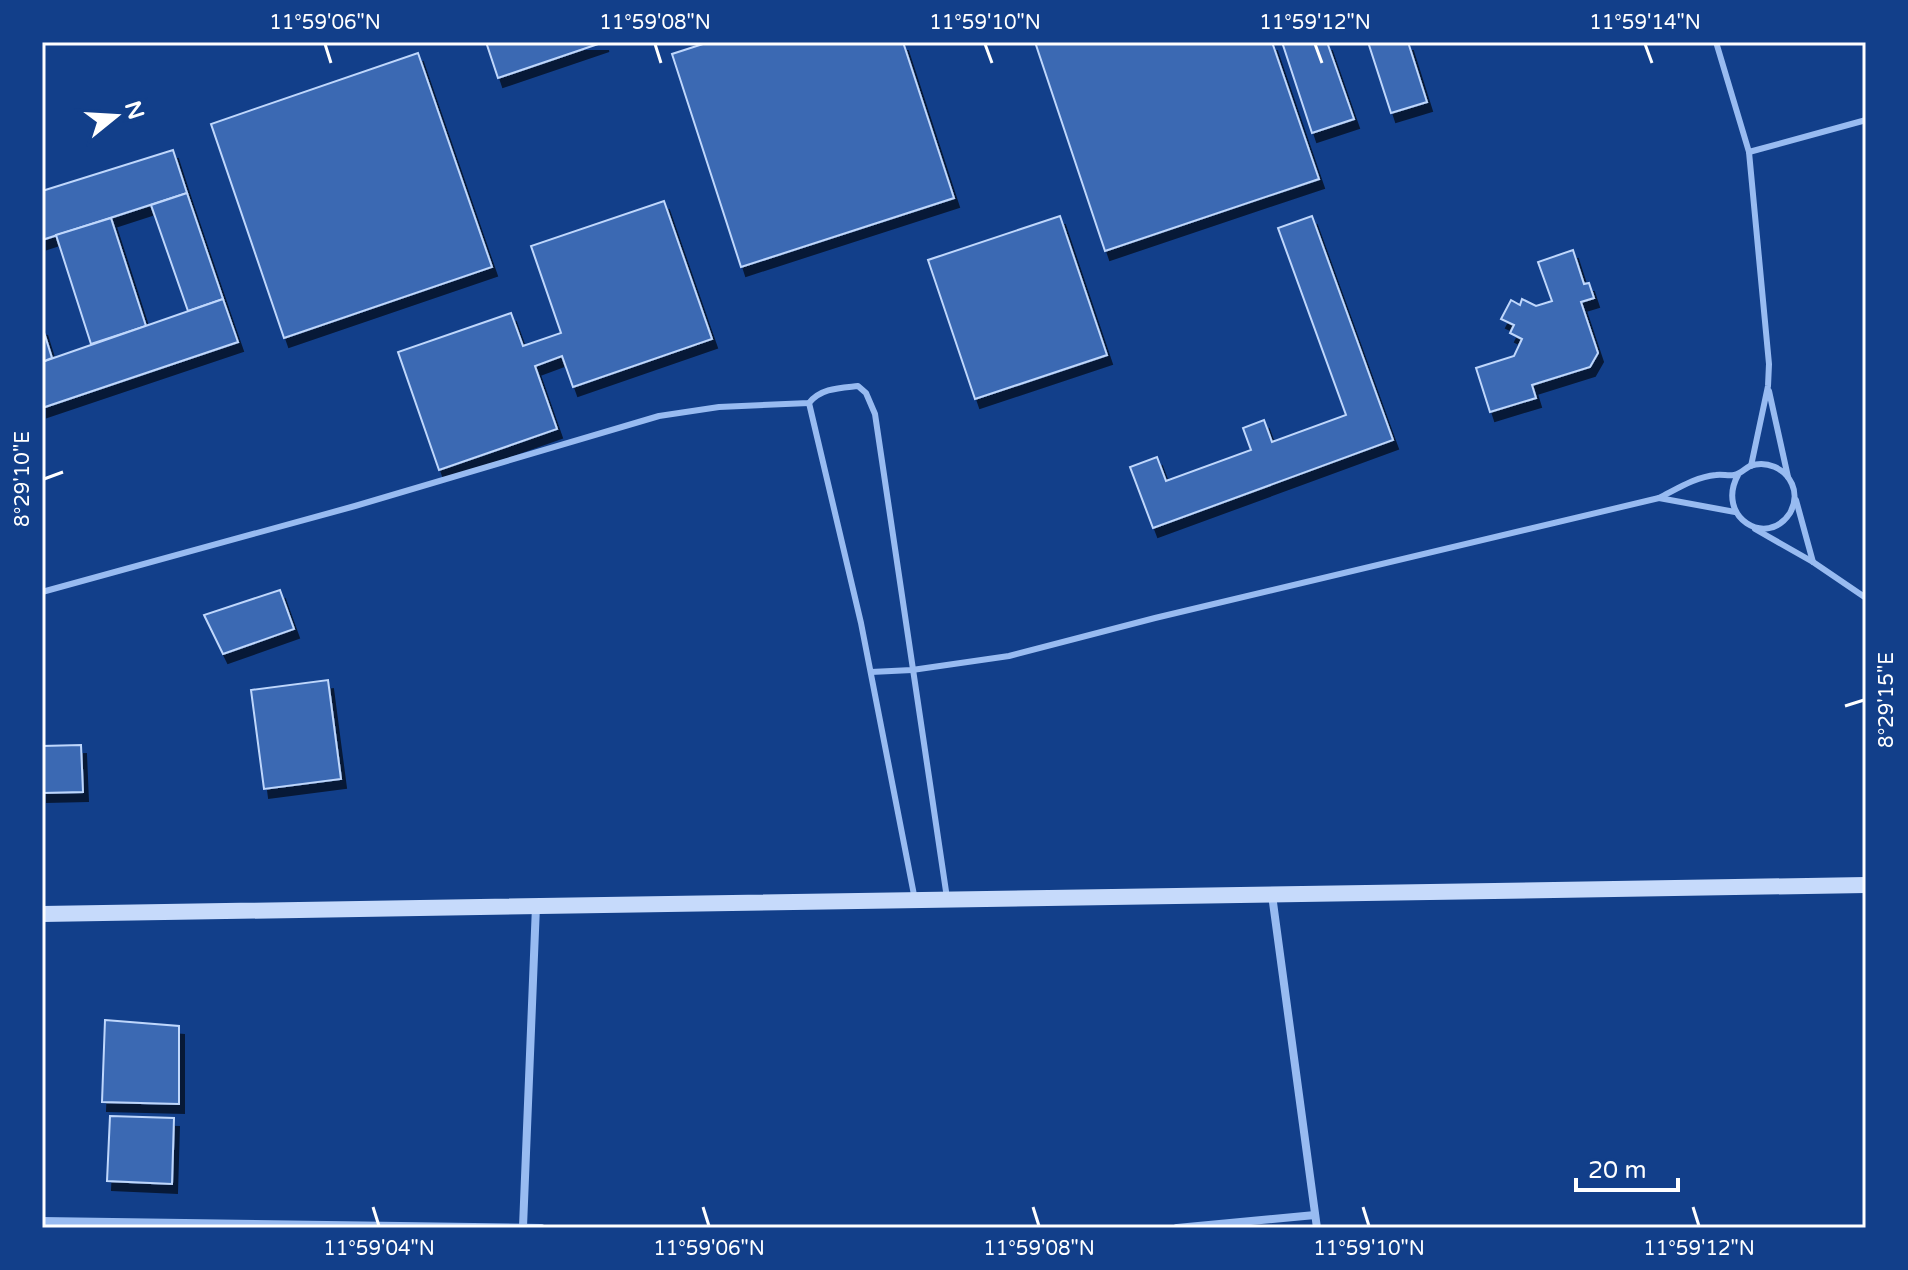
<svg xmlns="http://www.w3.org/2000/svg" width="1908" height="1270" viewBox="0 0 1908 1270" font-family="'Varela Round',sans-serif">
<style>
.building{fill:#3b69b3;stroke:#bfd7fc;stroke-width:2;filter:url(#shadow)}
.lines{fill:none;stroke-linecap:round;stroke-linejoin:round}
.lane{stroke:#98bbf1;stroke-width:6}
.street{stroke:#98bbf1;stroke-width:8}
.secondary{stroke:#c6dafb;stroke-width:16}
.ticks{fill:none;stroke:#fff;stroke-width:3}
.neatline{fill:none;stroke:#fff;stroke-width:3}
.ticks-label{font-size:20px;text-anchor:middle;fill:#fff}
</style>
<defs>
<filter id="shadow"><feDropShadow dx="5" dy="9" stdDeviation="0" flood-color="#0009"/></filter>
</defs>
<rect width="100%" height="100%" fill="#123f8a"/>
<!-- building -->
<g class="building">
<polygon points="486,42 604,42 498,78"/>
<polygon points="709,42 903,42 954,198 741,267 672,54"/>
<polygon points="1035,42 1272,42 1319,179 1105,251"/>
<polygon points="1282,42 1327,42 1354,119 1312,133"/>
<polygon points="1368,42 1408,42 1427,102 1391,113"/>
<polygon points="418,53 492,267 284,338 211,124"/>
<polygon points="173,150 187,193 42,240 42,191"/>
<polygon points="187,193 223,299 188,311 151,205"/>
<polygon points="664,201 712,339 573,387 562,356 535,366 557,429 439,470 398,352 511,313 523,346 561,333 531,246"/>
<polygon points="1060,216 1107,355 975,399 928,260"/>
<polygon points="1312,216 1393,440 1153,528 1130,467 1157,457 1166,481 1251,450 1243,428 1264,420 1272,442 1346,415 1278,228"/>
<polygon points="111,218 146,326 91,344 56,235"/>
<polygon points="1573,250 1584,284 1589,283 1594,298 1581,302 1598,353 1590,367 1532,385 1536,398 1490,412 1476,368 1514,356 1522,339 1510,333 1514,325 1501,319 1511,300 1520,305 1522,299 1536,306 1552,301 1538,262"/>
<polygon points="223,299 238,342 42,408 42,362"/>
<polygon points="42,326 52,358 42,362"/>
<polygon points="280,590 294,629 223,654 204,615"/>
<polygon points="328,680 341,779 264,789 251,690"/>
<polygon points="81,745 83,792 42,793 42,746"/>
<polygon points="105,1020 179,1026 179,1104 102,1102"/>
<polygon points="110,1116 174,1118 172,1184 107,1181"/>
</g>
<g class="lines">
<!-- lane -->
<g class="lane">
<polyline points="1716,42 1749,152 1769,364 1768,386 1751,466"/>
<polyline points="1749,152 1866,120"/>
<polyline points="1769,391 1788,477"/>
<polyline points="809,403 861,623 915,900"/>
<polyline points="1659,498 1735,512"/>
<polyline points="1796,500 1813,562"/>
<polyline points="1755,529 1813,562 1866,598"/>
<path d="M42,592L355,506L659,416L719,407L809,403C821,388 840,388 858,386L866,393L875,414L947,898"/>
<path d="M871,672L912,670L1009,656L1155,618L1659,498C1677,489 1695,477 1716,475C1722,474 1728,476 1734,475C1741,474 1744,469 1750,466C1766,460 1785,468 1792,484C1796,493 1795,504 1790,513C1767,549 1715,517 1738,475"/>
</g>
<!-- street -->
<g class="street">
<polyline points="1272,895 1317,1228"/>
<polyline points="42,1221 541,1228"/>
<polyline points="523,1227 536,906"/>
<polyline points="1177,1228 1315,1215"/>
</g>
<!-- secondary -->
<polyline class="secondary" points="42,914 1866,885"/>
</g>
<!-- ticks -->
<path class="ticks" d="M325,44L331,63M655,44L661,63M985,44L992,63M1315,44L1322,63M1645,44L1652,63M44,479L63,472M1845,706L1864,700M373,1207L379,1226M703,1207L709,1226M1033,1207L1039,1226M1363,1207L1369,1226M1693,1207L1699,1226"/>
<!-- border -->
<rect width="1908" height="1270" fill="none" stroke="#123f8a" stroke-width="88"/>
<!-- north arrow -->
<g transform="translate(116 116) rotate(72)" stroke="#123f8a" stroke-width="6" paint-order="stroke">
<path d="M0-6L14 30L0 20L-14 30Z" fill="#ffffff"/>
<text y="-12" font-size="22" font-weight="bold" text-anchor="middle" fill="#ffffff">N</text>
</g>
<!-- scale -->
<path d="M1576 1178v12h102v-12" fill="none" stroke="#ffffff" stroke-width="4"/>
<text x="1588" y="1178" font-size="24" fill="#ffffff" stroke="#123f8a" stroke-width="6" paint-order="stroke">20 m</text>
<rect x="44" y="44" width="1820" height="1182" class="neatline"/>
<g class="ticks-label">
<text x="325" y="29">11°59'06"N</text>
<text x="655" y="29">11°59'08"N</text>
<text x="985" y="29">11°59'10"N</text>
<text x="1315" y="29">11°59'12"N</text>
<text x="1645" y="29">11°59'14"N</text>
<text transform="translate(22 479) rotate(-90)" y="7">8°29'10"E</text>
<text transform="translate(1886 700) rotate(-90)" y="7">8°29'15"E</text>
<text x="379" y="1255">11°59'04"N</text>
<text x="709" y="1255">11°59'06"N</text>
<text x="1039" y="1255">11°59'08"N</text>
<text x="1369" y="1255">11°59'10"N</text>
<text x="1699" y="1255">11°59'12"N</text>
</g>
</svg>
